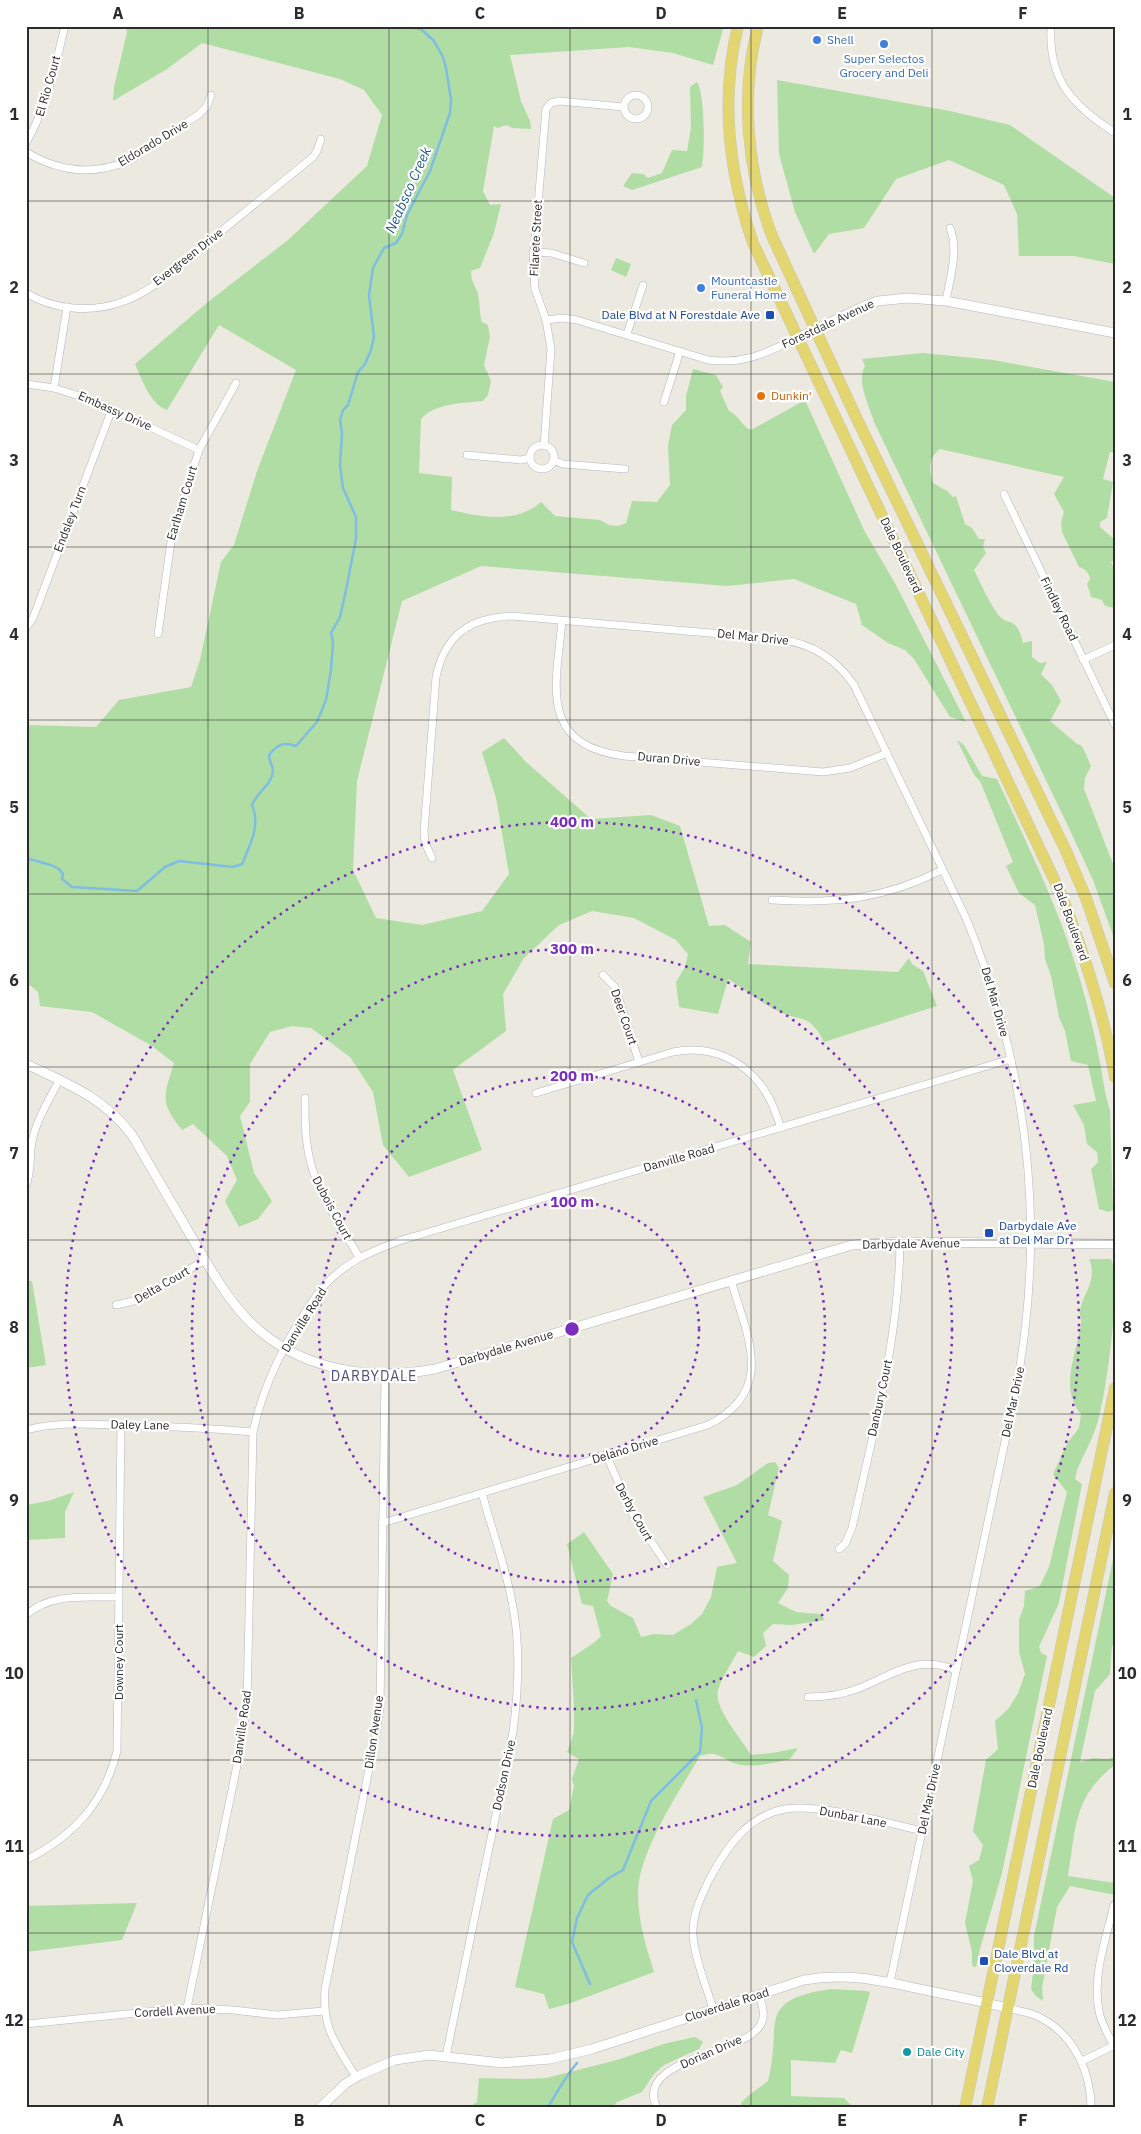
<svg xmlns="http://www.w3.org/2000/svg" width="1141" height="2134" viewBox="0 0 1141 2134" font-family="'IBM Plex Sans',sans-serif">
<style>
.green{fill:#b0dda3}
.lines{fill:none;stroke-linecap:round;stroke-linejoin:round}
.stream{stroke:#7fbde3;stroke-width:2.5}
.minor-casing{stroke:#b4b5be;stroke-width:8}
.tertiary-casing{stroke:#b4b5be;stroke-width:10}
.primary-casing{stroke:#c8c8c8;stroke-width:12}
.minor{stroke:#fff;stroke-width:7}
.tertiary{stroke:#fff;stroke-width:9}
.primary{stroke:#e3d56f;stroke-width:11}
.grid{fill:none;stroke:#2c2c2c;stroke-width:1;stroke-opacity:0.55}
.ring{fill:none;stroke:#7b2cbf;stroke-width:2.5;stroke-dasharray:2.5 5}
.shop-dot{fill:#3f7fe0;stroke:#fff;stroke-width:2}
.transit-dot{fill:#1a4fb4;stroke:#fff;stroke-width:2}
.food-dot{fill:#e8710a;stroke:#fff;stroke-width:2}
.culture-dot{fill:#0f9aa8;stroke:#fff;stroke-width:2}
.labels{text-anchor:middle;stroke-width:4.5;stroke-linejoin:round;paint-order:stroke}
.shop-label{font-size:12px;fill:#366cbe;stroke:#fff;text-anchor:start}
.street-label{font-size:12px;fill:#2c2c2c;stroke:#fff}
.transit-label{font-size:12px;fill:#164399;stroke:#fff;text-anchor:start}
.food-label{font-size:12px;fill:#c56008;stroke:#fff;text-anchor:start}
.culture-label{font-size:12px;fill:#0d838f;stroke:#fff;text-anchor:start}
.water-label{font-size:14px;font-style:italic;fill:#1c5b91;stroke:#fff}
.neighbourhood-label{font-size:14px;letter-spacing:1px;fill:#515379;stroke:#fff}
.centre{fill:#7b2cbf;stroke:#fff;stroke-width:2.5}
.ring-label{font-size:15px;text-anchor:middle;font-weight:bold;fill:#7b2cbf;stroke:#fff;stroke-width:4.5;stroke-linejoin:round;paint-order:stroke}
.neatline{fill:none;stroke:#2c2c2c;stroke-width:2}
.grid-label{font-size:16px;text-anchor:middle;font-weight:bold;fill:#2c2c2c}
</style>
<rect width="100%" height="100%" fill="#ece9e0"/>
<!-- green -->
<g class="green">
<path d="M126,26H724L713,65L673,53L629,47L510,55L521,101L530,121L531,129L512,128L507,125L497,128L494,126L483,191L490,205L501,204L494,233L480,268L471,271C471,283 475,284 478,294C480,303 479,312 482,322L488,325L490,337L484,365L491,381L488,395L483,401C464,403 435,403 421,419L419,473L452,477L451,510C480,517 517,524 541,502L555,516L600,520L609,525L618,526L626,523L632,501L657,502L670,485L668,446L672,425L686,410V396L693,369L716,375L723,387L720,391L729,411C740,416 742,427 751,430L805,400L864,530L896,585L966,722L950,717L914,659L905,650L888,643L862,625L856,604L794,579L727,586L481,566L402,601L357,781L353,870L376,918L422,925L482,911L509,874L496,798L482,752L504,738L526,762L591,819L651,815L680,826L709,926L725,925L751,942L748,964L898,972L909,958L912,964L923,971L937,1006L824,1042C809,1012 802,1023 778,1011C761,1003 744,989 728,979L718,1014L679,1007L676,982L685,967L688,954L676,940L634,918L592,911L559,925L524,958L503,994L506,1031L453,1070L482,1150L409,1177L383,1145L373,1092L350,1057L311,1028L292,1026L270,1032L250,1064V1102L240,1116L254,1173L272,1201L258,1219L239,1227L225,1201L237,1180L227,1156L193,1124L182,1130C159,1102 164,1096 174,1063L152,1046L92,1012L40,1006L38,992L31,986H26V725L96,727L119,700L191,687L200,660L221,562L234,545L257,471L296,370L219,325L167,410C151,405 142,380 135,364L208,302L288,240L367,166L382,115L364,90L340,79L202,43L167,69L113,101L114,87L127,32Z"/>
<polygon points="777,80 950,111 1010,125 1115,198 1115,264 1074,256 1019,256 1017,214 1004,185 949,160 896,179 864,228 829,234 814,254 795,212 779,154"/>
<path d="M697,82C705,94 705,151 702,167L632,190L623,186L632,173L643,174L648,178L662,173L672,150L687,151L691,127L690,87Z"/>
<polygon points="616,258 631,264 626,277 611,270"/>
<path d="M923,353L993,360L1115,382V453L1110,452L1103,479L1113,482L1107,518L1100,522V527L1115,540V560L1111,562L1115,570V608L1105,606L1102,600L1091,597L1087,584L1090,579C1089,572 1085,569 1079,567L1062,532L1061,522L1064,512L1054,494L1064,477L940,449C928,457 929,471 933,483L947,491L953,497L956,496L965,524L972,528L979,539H985L983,547L986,553L974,570C981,584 988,600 997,613C1008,629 1016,613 1023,643L1032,641V657L1040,663L1047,662L1041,674L1052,685L1061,701L1050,721L1076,743L1082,746L1091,766L1085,778L1084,789L1115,869V941L1093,880L1068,826L874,422C869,405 856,382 865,366L862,359Z"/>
<path d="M957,740L964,745L982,776L997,779C1027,844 1059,908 1079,976C1087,1003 1094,1031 1099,1058C1103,1076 1104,1093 1110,1110L1113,1210L1108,1212L1099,1209L1091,1169L1098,1162L1097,1152L1087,1144L1084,1125L1073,1105L1096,1101L1088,1065L1071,1061L1065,1031L1059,1017L1051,976L1045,959L1044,944L1035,905L1019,893L1006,866L1013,862L980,781L974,775Z"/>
<path d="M1089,1259H1111C1122,1281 1106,1394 1098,1421C1093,1438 1084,1454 1077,1470L1075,1479L1082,1484L1059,1603L1039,1647L1041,1653L1047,1656L1002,1873L980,1949L976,1967L972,1966V1952L965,1923L973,1881L969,1866L979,1860L983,1845L973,1831L986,1760L998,1749L995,1721L1009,1708L1018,1693L1025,1674L1019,1652V1620L1024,1606L1025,1591L1040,1586L1049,1567L1067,1492L1053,1474L1068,1442L1079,1428L1081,1414C1059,1387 1076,1356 1081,1325C1082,1321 1079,1315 1080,1310C1084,1292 1098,1279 1089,1259Z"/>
<polygon points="26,1281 32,1281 46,1365 26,1368"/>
<path d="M775,1462L779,1468L768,1515L782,1521L773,1561L789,1575L788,1588L778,1603L796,1612L820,1614L825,1620L792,1625L773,1624L763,1633L766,1646L754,1657L738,1651C732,1663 722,1677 718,1690C713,1708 742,1739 751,1755L772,1753L798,1748L790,1759C773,1763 751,1769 734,1763C719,1758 719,1750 700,1756C680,1790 637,1854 638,1894C638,1922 646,1946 654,1972L568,2004L549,2009L544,1994L515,1987L553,1819L569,1810L574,1786L572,1779L579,1759L567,1752L574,1733V1705L571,1658L595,1642L601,1636L593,1606L582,1604L567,1544L584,1532L613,1574L607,1601L611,1606L633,1618L641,1637L654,1634L673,1635L691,1624L702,1614L711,1597L717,1567L737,1563L703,1497L737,1485L768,1463Z"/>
<polygon points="74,1492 65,1512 65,1538 26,1540 26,1505 48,1501"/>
<path d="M1115,1550V1643L1112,1646L1110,1674L1095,1691L1080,1762L1094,1758L1106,1759L1115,1757V1765C1073,1796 1076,1829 1068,1876L1115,1883V1895L1070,1886L1057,1907L1042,1988L1043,2001L1035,1995L1031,1989L1034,1964V1936Z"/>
<polygon points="137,1903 122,1940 26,1952 26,1906"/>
<path d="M831,1989L867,1991L870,1993L852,2053L841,2050L835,2063L791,2060V2096L844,2098L854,2108H741V2103L748,2096L768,2081C783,2024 754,2000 831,1989Z"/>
<polygon points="695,2037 703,2042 699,2049 664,2065 654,2074 642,2092 617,2102 612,2108 449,2108 471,2106 477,2102 479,2078 526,2079 546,2078 617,2060 667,2043"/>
</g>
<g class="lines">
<!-- stream -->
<g class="stream">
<path d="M26,858L51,865L59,869L63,874L62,879L72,887L137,891L165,867L179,861L233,867L242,864C250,845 261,825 252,805C257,792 273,784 273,770C272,765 269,760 269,755C277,745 284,741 296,746L317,722L326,700L331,670L333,642L331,633L340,617L345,595L356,539V517L343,488L340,466L342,433L340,420L343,410L348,405L358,372L365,364L371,350L374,337L369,295L373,268L384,248L396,243L402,234L407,215L430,171L450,113L451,99L446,68L443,57L434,41L421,29L400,26"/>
<polyline points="590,1984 572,1942 577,1918 588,1895 609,1878 623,1870 651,1801 700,1752 702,1728 696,1700"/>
<path d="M547,2108C557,2093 565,2077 577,2063"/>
</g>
<defs>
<g id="minor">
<path d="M1051,26C1048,80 1072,105 1115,133"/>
<circle cx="636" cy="107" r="12"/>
<path d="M26,143C47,107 55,66 65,26"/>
<path d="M26,152C59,172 94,176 130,160L198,115L207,106L211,95"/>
<polyline points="533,252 551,253 584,263"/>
<path d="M26,293C54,310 91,313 122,302C152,292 179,266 203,246C240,216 276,187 313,157L317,151L321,139"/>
<path d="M946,301C950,278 959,250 950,228"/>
<path d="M546,320L562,318L577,320L708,360C744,365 765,353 798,338"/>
<polyline points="627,334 643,285"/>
<polyline points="26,384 54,388 92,400 199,450"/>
<polyline points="54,388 67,307"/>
<polyline points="664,402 680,351"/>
<circle cx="542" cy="457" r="12"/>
<polyline points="544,446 551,349 546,320 535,289 533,264 546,109 551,103 559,101 623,107"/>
<polyline points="467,455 521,460 530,458"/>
<polyline points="553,460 563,464 625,469"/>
<polyline points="1004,494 1115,725"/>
<path d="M562,621C556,685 538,745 624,756L823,772L850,768L887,753"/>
<polyline points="26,628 33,618 112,409"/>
<polyline points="158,634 172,534 199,450 236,383"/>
<polyline points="1083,660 1115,645"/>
<path d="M432,858L425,843L424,832L436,677C445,635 469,618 512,616L780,639C812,644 835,658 854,685L966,918C1030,1073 1047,1235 1014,1399L890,1982"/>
<path d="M772,900C835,904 885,899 942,870"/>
<polyline points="603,975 615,987 639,1062"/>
<path d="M536,1093L673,1052C712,1044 748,1061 768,1096C774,1106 777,1117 781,1128"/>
<path d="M305,1098C305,1119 305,1140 310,1160C318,1195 342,1227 359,1257"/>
<path d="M26,1185C32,1171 29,1157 32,1142C36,1120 50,1099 59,1080"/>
<polyline points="116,1305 138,1300 205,1260"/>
<path d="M26,1430C55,1422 85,1424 114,1425C161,1426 207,1428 253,1432"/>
<polyline points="607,1456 630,1510 667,1565"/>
<path d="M382,1523L708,1425C777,1390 747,1337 731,1280"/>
<path d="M839,1549L845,1544L852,1528C873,1433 899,1339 900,1242"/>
<path d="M26,1615C52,1592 86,1598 119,1597"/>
<path d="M808,1697C825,1697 841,1695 857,1689C893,1675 915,1654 956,1670"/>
<path d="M26,1860C73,1836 104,1804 117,1751L121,1425"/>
<path d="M187,2008L241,1746L247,1704L253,1432C264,1381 290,1332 321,1289C345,1262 369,1252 402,1240L1011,1059"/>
<path d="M1007,2008C1018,2011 1031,2012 1041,2018C1074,2035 1091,2072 1091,2108"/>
<path d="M713,2009C706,1985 695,1960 693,1936C692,1914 701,1897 710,1878C727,1847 747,1816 785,1809C821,1803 885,1823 923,1831"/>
<polyline points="26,2024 187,2008 233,2010 277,2015 324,2011"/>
<path d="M1114,2046C1108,2035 1101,2023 1099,2011C1092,1976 1106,1939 1114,1905"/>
<path d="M446,2056L513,1732C519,1687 521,1641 511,1597C504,1562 491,1527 482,1493"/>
<polyline points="1082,2061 1115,2045"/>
<path d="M356,2077C336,2044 322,2029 325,1989L375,1739L380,1708L385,1375"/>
<path d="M657,2108C632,2058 746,2055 761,2024C766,2014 762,2005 759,1995"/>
</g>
<g id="tertiary">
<polyline points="798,338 864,306 878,301 908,298 946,301 1115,333"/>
<path d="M26,1064C68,1084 103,1097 132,1135C151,1167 169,1199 188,1231C204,1258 219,1286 240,1311C288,1368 364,1382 435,1369L852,1245L900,1242L1115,1244"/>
<path d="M320,2108L345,2084L360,2075L395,2060L429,2055L502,2063L550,2059L592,2049L804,1980C848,1972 882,1981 925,1990C953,1996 980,2001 1007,2008"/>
</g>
<g id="primary">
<path d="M738,26C720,99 729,173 753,243L1061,894C1084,953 1104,1014 1115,1077"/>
<path d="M758,26C740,95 747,170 772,236L856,417L1066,851L1086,898L1115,983"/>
<polyline points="965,2108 1115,1388"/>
<polyline points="987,2108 1115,1493"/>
</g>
</defs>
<!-- minor casing -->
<use href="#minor" class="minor-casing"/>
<!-- tertiary casing -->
<use href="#tertiary" class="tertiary-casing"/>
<!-- primary casing -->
<use href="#primary" class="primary-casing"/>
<!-- minor -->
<use href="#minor" class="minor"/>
<!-- tertiary -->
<use href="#tertiary" class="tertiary"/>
<!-- primary -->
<use href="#primary" class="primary"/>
</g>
<!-- grid -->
<path class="grid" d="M208,26V2108M389,26V2108M570,26V2108M751,26V2108M932,26V2108M26,201H1115M26,374H1115M26,547H1115M26,720H1115M26,894H1115M26,1067H1115M26,1240H1115M26,1414H1115M26,1587H1115M26,1760H1115M26,1933H1115"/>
<!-- distance rings -->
<g class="ring">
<circle cx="572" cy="1329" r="127"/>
<circle cx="572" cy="1329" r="253"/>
<circle cx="572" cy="1329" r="380"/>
<circle cx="572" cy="1329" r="507"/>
</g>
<!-- markers -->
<g class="shop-dot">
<circle cx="817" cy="40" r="5"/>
<circle cx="884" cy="44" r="5"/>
<circle cx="701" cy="288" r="5"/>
</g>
<g class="transit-dot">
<rect x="765" y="310" width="10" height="10" rx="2.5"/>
<rect x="984" y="1228" width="10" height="10" rx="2.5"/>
<rect x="979" y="1956" width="10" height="10" rx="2.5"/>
</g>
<circle class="food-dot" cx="761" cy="396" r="5"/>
<circle class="culture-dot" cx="907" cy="2052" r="5"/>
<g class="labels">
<!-- shop labels -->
<g class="shop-label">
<text x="827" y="44">Shell</text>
<text x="884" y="63" text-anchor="middle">Super Selectos<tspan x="884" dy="14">Grocery and Deli</tspan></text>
<text x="711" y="285">Mountcastle<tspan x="711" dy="14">Funeral Home</tspan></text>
</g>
<!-- street labels -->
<g class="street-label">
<text transform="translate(48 86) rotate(-74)" y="4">El Rio Court</text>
<text transform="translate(153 143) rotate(-31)" y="4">Eldorado Drive</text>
<text transform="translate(536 238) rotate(-87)" y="4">Filarete Street</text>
<text transform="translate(188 257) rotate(-38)" y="4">Evergreen Drive</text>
<text transform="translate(828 324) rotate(-25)" y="4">Forestdale Avenue</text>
<text transform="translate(115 411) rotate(24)" y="4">Embassy Drive</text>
<text transform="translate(182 503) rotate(-73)" y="4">Earlham Court</text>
<text transform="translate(70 519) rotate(-69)" y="4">Endsley Turn</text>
<text transform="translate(901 555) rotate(65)" y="4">Dale Boulevard</text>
<text transform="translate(1059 609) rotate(64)" y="4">Findley Road</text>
<text transform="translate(753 637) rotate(6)" y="4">Del Mar Drive</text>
<text transform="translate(669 759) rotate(5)" y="4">Duran Drive</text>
<text transform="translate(1071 922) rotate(70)" y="4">Dale Boulevard</text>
<text transform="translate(995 1002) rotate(74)" y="4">Del Mar Drive</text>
<text transform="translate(624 1017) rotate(71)" y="4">Deer Court</text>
<text transform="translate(679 1158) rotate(-16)" y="4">Danville Road</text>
<text transform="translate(332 1208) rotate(62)" y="4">Dubois Court</text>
<text transform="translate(911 1244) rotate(-1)" y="4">Darbydale Avenue</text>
<text transform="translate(162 1285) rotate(-30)" y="4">Delta Court</text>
<text transform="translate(304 1320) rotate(-58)" y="4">Danville Road</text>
<text transform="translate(506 1348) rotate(-17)" y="4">Darbydale Avenue</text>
<text transform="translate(880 1398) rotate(-78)" y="4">Danbury Court</text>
<text transform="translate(1013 1402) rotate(-78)" y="4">Del Mar Drive</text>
<text transform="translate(140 1425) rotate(1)" y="4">Daley Lane</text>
<text transform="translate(625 1450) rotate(-17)" y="4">Delano Drive</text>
<text transform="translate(634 1512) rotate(61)" y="4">Derby Court</text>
<text transform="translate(119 1662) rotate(-90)" y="4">Downey Court</text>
<text transform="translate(242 1727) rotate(-82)" y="4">Danville Road</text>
<text transform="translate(374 1732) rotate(-82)" y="4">Dillon Avenue</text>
<text transform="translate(1040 1748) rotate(-78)" y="4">Dale Boulevard</text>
<text transform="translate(504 1775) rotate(-78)" y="4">Dodson Drive</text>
<text transform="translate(929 1799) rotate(-78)" y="4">Del Mar Drive</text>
<text transform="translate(853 1817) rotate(11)" y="4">Dunbar Lane</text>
<text transform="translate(727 2005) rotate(-18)" y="4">Cloverdale Road</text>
<text transform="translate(175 2011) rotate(-3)" y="4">Cordell Avenue</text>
<text transform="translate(711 2052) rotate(-24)" y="4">Dorian Drive</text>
</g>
<!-- transit labels -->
<g class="transit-label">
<text x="760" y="319" text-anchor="end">Dale Blvd at N Forestdale Ave</text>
<text x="999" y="1230">Darbydale Ave<tspan x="999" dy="14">at Del Mar Dr</tspan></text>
<text x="994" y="1958">Dale Blvd at<tspan x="994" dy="14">Cloverdale Rd</tspan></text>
</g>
<!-- food labels -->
<g class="food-label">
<text x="771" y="400">Dunkin'</text>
</g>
<!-- culture labels -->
<g class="culture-label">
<text x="917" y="2056">Dale City</text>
</g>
<!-- water labels -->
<g class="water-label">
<text transform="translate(408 190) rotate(-66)" y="5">Neabsco Creek</text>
</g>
<!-- neighbourhood labels -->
<g class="neighbourhood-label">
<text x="374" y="1381">DARBYDALE</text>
</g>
</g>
<circle cx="572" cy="1329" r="8" class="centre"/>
<g class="ring-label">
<text x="572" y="827">400 m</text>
<text x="572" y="954">300 m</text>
<text x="572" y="1081">200 m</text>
<text x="572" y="1207">100 m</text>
</g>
<!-- border -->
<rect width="1141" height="2134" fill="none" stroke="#ffffff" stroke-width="55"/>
<rect x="28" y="28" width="1086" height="2078" class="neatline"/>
<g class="grid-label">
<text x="118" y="19">A</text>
<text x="299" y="19">B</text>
<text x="480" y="19">C</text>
<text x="661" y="19">D</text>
<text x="842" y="19">E</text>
<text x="1023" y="19">F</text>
<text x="14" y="120">1</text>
<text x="1127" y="120">1</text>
<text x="14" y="293">2</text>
<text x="1127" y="293">2</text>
<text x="14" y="466">3</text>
<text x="1127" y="466">3</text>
<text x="14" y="640">4</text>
<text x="1127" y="640">4</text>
<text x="14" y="813">5</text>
<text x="1127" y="813">5</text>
<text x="14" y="986">6</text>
<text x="1127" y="986">6</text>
<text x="14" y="1159">7</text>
<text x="1127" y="1159">7</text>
<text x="14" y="1333">8</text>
<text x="1127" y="1333">8</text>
<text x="14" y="1506">9</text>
<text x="1127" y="1506">9</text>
<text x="14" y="1679">10</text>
<text x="1127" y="1679">10</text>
<text x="14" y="1852">11</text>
<text x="1127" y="1852">11</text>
<text x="14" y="2026">12</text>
<text x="1127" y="2026">12</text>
<text x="118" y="2126">A</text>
<text x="299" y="2126">B</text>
<text x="480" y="2126">C</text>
<text x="661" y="2126">D</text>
<text x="842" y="2126">E</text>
<text x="1023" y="2126">F</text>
</g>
</svg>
